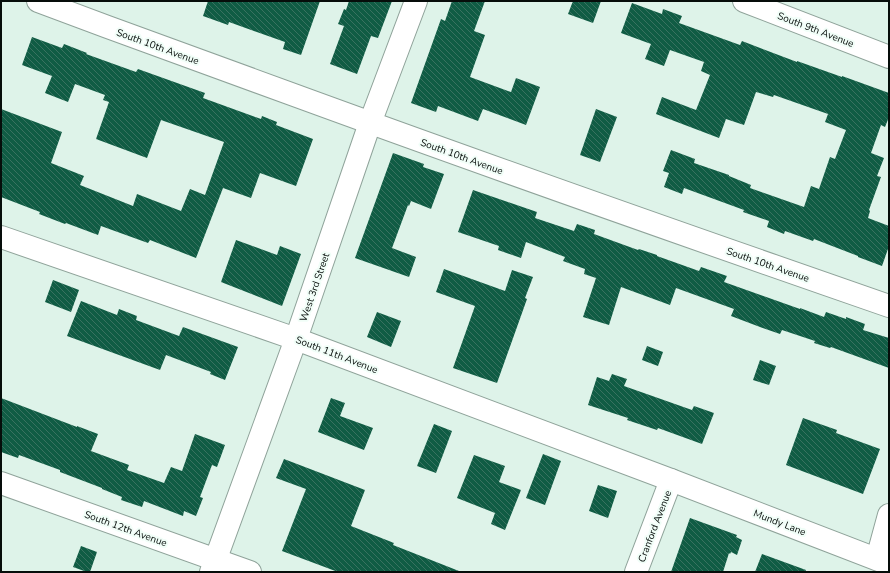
<svg xmlns="http://www.w3.org/2000/svg" width="890" height="573" viewBox="0 0 890 573" font-family="'Nunito Sans',sans-serif">
<style>
.building{fill:url(#building-back-hatch)}
.lines{fill:none;stroke-linecap:round;stroke-linejoin:round}
.minor-casing{stroke:#8fa39a;stroke-width:24}
.minor{stroke:#fff;stroke-width:22}
.labels{text-anchor:middle;stroke-width:4;stroke-linejoin:round;paint-order:stroke}
.street-label{font-size:10px;fill:#060d0a;stroke:#f1fef8}
</style>
<defs>
<pattern id="building-back-hatch" width="6" height="6" patternUnits="userSpaceOnUse"><rect width="6" height="6" fill="#105c44"/><path d="M-1 5l2 2M0 0l6 6M5-1l2 2" fill="none" stroke="#397260"/></pattern>
</defs>
<rect width="100%" height="100%" fill="#def3e9"/>
<!-- building -->
<g class="building">
<polygon points="208,1 320,1 301,55 283,49 285,42 229,22 228,25 203,16"/>
<polygon points="349,1 392,1 378,38 371,36 357,74 330,64 344,26 338,24 344,9 346,10"/>
<polygon points="452,1 485,1 474,31 485,35 470,77 511,92 516,78 540,87 526,125 483,109 478,121 438,106 436,112 411,103 441,19 445,21"/>
<polygon points="573,1 601,1 593,23 568,14"/>
<polygon points="632,3 662,14 663,9 682,16 679,23 740,45 742,41 797,62 797,61 842,77 842,76 889,93 889,117 885,127 881,125 871,153 884,158 877,176 881,177 869,210 870,211 868,218 889,226 889,246 882,266 858,257 858,256 814,239 813,241 785,231 784,234 767,227 769,221 743,212 744,210 684,188 682,194 664,187 669,173 663,171 671,150 695,159 694,163 729,175 729,176 751,185 750,188 804,207 811,186 819,189 830,157 835,159 846,130 825,122 828,114 774,95 773,97 756,92 744,125 726,119 719,138 656,114 662,97 696,110 710,75 701,71 704,62 670,50 664,66 645,59 651,44 621,33"/>
<polygon points="32,37 62,48 64,44 87,53 86,54 136,72 138,69 205,93 203,98 261,119 262,116 277,122 276,125 313,139 296,186 260,173 251,198 223,188 196,258 150,240 148,243 101,226 98,235 66,223 65,224 39,214 40,212 1,197 1,109 62,132 51,163 84,176 80,185 133,206 137,194 181,211 190,189 205,195 224,142 161,120 147,158 96,139 109,102 103,100 105,95 75,84 68,102 45,93 52,76 22,65"/>
<polygon points="596,109 617,117 600,162 580,155"/>
<polygon points="393,153 424,164 423,167 444,174 431,209 411,201 409,206 408,205 392,248 416,257 409,277 355,258"/>
<polygon points="473,190 537,212 535,218 574,231 577,224 595,230 594,234 638,250 639,249 657,255 657,256 699,271 701,267 727,276 724,282 800,309 800,308 824,317 826,312 846,319 846,317 865,324 863,330 889,338 889,368 831,347 830,348 814,343 815,341 782,330 780,334 760,327 731,316 734,309 676,288 670,305 621,287 609,325 583,317 596,278 584,274 585,269 563,261 565,257 526,242 521,258 498,250 499,246 458,232"/>
<polygon points="236,240 277,255 280,246 301,254 282,306 221,282"/>
<polygon points="444,269 505,291 512,270 533,277 525,298 527,299 497,383 453,368 475,306 436,292"/>
<polygon points="53,280 79,290 71,312 45,302"/>
<polygon points="81,301 117,315 119,309 137,316 136,320 179,336 183,327 238,347 225,380 210,374 211,372 166,355 160,370 67,336"/>
<polygon points="377,312 401,321 391,347 367,337"/>
<polygon points="647,346 663,352 658,366 642,360"/>
<polygon points="760,360 776,366 769,385 753,380"/>
<polygon points="612,374 627,379 624,386 692,410 694,406 714,413 702,444 658,428 657,430 627,420 628,418 588,405 597,377 609,381"/>
<polygon points="1,398 77,427 77,426 98,434 91,451 129,465 127,470 164,483 171,467 182,471 195,434 225,445 217,467 212,465 200,497 203,498 196,516 184,511 183,516 144,501 142,507 121,500 122,497 102,489 102,488 60,472 60,470 19,455 18,458 1,452"/>
<polygon points="331,398 345,403 340,416 373,428 364,450 318,432"/>
<polygon points="803,418 837,430 836,433 880,449 863,494 786,465"/>
<polygon points="434,424 452,431 436,473 417,466"/>
<polygon points="543,454 561,461 545,505 526,498"/>
<polygon points="474,455 505,466 499,482 521,490 505,530 491,524 495,513 457,498"/>
<polygon points="284,459 365,490 351,526 394,543 393,545 459,571 459,572 338,572 282,551 306,489 276,478"/>
<polygon points="598,485 617,491 608,518 589,511"/>
<polygon points="690,518 737,535 736,537 742,540 737,555 731,552 730,554 729,553 723,572 671,572"/>
<polygon points="81,546 97,552 90,572 87,572 73,567"/>
<polygon points="762,554 806,570 805,572 755,572"/>
</g>
<g class="lines">
<defs>
<g id="minor">
<path d="M38,1C123,33 208,64 294,95C491,167 690,237 889,306"/>
<polyline points="744,1 889,57"/>
<polyline points="1,237 296,339 671,480 889,564"/>
<polyline points="1,483 250,572"/>
<polyline points="877,559 889,515"/>
<polyline points="211,572 296,339 370,123 416,1"/>
<polyline points="636,572 671,480"/>
</g>
</defs>
<!-- minor casing -->
<use href="#minor" class="minor-casing"/>
<!-- minor -->
<use href="#minor" class="minor"/>
</g>
<g class="labels">
<!-- street labels -->
<g class="street-label">
<text transform="translate(816 29) rotate(21)" y="4">South 9th Avenue</text>
<text transform="translate(158 46) rotate(20)" y="4">South 10th Avenue</text>
<text transform="translate(462 156) rotate(20)" y="4">South 10th Avenue</text>
<text transform="translate(768 264) rotate(19)" y="4">South 10th Avenue</text>
<text transform="translate(314 287) rotate(-71)" y="4">West 3rd Street</text>
<text transform="translate(337 354) rotate(21)" y="4">South 11th Avenue</text>
<text transform="translate(780 522) rotate(21)" y="4">Mundy Lane</text>
<text transform="translate(654 526) rotate(-69)" y="4">Cranford Avenue</text>
<text transform="translate(126 528) rotate(20)" y="4">South 12th Avenue</text>
</g>
</g>
<!-- border -->
<rect width="890" height="573" fill="none" stroke="#060d0a" stroke-width="4"/>
</svg>
